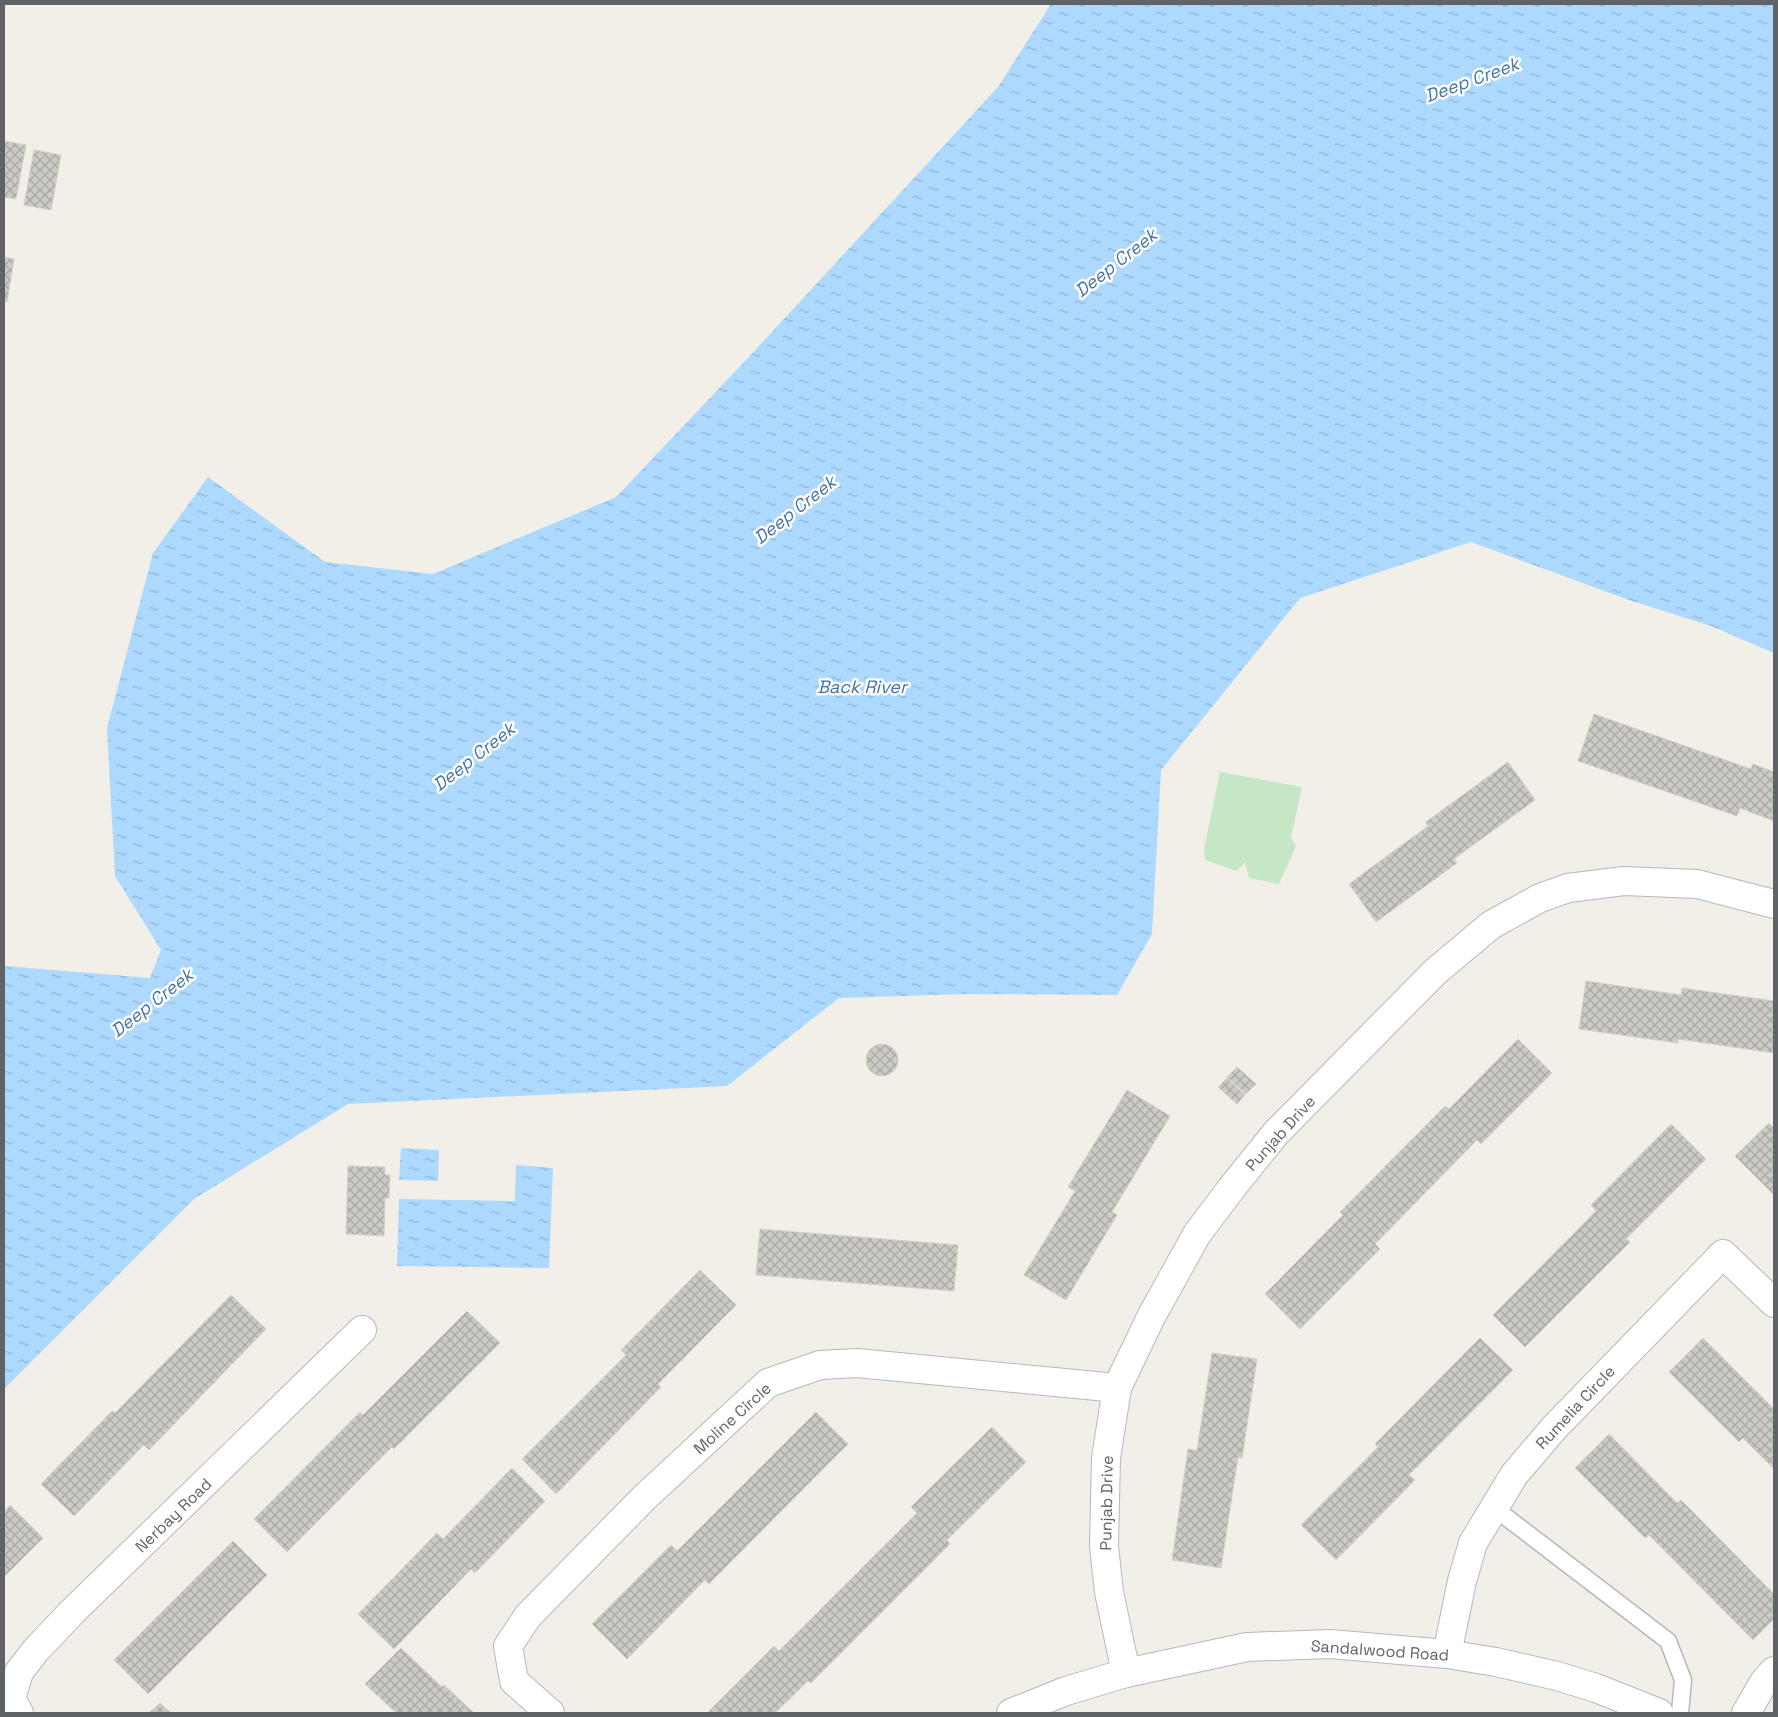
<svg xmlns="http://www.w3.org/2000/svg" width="1778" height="1717" viewBox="0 0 1778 1717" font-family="'Space Grotesk',sans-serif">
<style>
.green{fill:#c6e7c6}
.water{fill:url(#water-ripples)}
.building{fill:url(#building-cross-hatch);stroke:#d6d1c6}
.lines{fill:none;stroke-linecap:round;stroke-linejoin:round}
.lane-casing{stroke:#b5b8bc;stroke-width:19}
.street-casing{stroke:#b5b8bc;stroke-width:30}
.lane{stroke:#fff;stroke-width:16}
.street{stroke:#fff;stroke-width:28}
.labels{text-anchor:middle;stroke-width:5;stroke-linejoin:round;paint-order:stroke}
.street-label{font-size:16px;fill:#5f6368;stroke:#fff}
.water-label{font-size:18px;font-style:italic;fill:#4474a7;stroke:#fff}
</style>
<defs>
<pattern id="water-ripples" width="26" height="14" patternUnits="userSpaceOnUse" patternTransform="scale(1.25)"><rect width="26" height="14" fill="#acd9fd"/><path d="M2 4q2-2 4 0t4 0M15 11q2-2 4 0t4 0" fill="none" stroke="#8fb4d1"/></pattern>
<pattern id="building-cross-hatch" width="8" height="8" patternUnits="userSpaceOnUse" patternTransform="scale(1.25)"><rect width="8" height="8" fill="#cccac5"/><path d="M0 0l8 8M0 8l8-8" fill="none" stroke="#a9a8a4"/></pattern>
</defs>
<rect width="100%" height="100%" fill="#f1efe8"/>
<!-- green -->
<polygon class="green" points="1220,772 1302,787 1291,837 1296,846 1279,884 1249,878 1245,862 1237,871 1205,860 1204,849"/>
<!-- water -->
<g class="water">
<polygon points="1051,4 1774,4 1774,653 1711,626 1629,600 1471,542 1300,598 1161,770 1152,934 1117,995 966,994 839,998 727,1086 348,1104 194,1199 4,1389 4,966 150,978 161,950 115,876 107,728 153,553 208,477 325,562 433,574 616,497 747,359 998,87"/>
<polygon points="401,1148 439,1150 438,1181 399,1180"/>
<polygon points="516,1165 553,1168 549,1268 397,1266 399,1199 515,1201"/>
</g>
<!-- building -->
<g class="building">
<polygon points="4,141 26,145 16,199 4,197"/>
<polygon points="34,150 61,155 51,210 24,205"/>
<polygon points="4,257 14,259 7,302 4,301"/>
<polygon points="1594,714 1751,769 1753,764 1774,772 1774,821 1740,808 1737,816 1578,761"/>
<polygon points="1508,762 1535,800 1454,859 1457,863 1376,922 1349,884 1428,826 1426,822"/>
<polygon points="1586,981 1681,995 1682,988 1774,1001 1774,1053 1678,1039 1678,1043 1579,1029"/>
<polygon points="1518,1039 1552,1073 1481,1144 1477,1140 1375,1244 1380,1249 1300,1329 1265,1294 1343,1215 1340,1212 1445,1106 1449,1109"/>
<circle cx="882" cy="1060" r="16"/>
<polygon points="1237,1067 1256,1084 1246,1094 1227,1077"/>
<polygon points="1227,1078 1245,1095 1237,1104 1218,1087"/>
<polygon points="1127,1090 1170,1116 1112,1212 1117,1215 1066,1300 1024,1275 1075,1191 1068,1187"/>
<polygon points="1769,1123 1774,1128 1774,1195 1735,1156"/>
<polygon points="1671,1124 1706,1159 1626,1239 1630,1242 1525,1347 1493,1315 1596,1211 1591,1205"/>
<polygon points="348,1166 385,1167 385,1175 390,1175 389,1198 385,1198 384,1236 346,1234"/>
<polygon points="760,1229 958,1245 954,1291 756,1275"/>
<polygon points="700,1270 736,1305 658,1384 661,1387 556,1494 522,1459 626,1355 621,1350"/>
<polygon points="231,1295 266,1329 149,1450 144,1445 74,1516 41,1484 112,1411 115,1413"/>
<polygon points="467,1311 500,1343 394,1449 392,1447 287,1552 254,1519 360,1412 363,1415"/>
<polygon points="1480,1338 1513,1370 1409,1475 1415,1480 1336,1560 1301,1525 1378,1447 1375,1444"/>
<polygon points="1703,1338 1773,1408 1774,1407 1774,1469 1743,1438 1739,1442 1669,1372"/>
<polygon points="1212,1353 1257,1359 1242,1458 1238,1457 1221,1568 1172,1560 1188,1449 1197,1450"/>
<polygon points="816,1412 848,1444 709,1584 705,1580 627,1659 592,1624 671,1545 677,1551"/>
<polygon points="992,1427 1026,1462 947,1540 950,1544 811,1683 808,1681 775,1713 707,1713 774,1646 779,1651 917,1513 911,1507"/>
<polygon points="1609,1434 1677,1503 1681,1500 1774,1594 1774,1619 1753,1640 1649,1535 1645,1538 1575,1468"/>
<polygon points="512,1468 545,1501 475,1573 471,1569 394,1649 358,1614 437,1533 443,1539"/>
<polygon points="10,1505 43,1538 4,1577 4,1512"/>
<polygon points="233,1541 267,1575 148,1694 114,1660"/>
<polygon points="401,1648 442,1687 444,1685 474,1713 396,1713 365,1684"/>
<polygon points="160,1703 171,1713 149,1713"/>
</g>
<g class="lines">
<defs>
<polyline id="lane" points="1493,1507 1668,1641 1683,1680 1680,1713"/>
<g id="street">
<polyline points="1447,1654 1462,1581 1473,1543 1514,1475 1554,1428 1723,1254 1774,1303"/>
<polyline points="1126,1673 1109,1592 1104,1546 1106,1458 1117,1388 1151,1317 1197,1234 1234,1185 1276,1133 1435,972 1491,925 1540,898 1568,888 1624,881 1697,884 1774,904"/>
<polyline points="19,1713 11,1699 19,1672 36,1650 72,1612 362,1330"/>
<polyline points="550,1713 514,1681 508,1646 528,1616 644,1498 768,1383 820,1365 857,1363 1117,1388"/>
<polyline points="1011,1713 1066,1691 1126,1673 1247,1647 1330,1644 1447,1654 1496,1662 1557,1676 1596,1688 1659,1713"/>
<polyline points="1746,1713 1764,1682 1774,1671"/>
</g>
</defs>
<!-- lane casing -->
<use href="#lane" class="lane-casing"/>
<!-- street casing -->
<use href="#street" class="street-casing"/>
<!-- lane -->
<use href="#lane" class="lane"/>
<!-- street -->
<use href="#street" class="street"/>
</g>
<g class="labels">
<!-- street labels -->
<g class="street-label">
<text transform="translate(1280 1133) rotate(-48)" y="6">Punjab Drive</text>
<text transform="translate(1575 1407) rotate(-47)" y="6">Rumelia Circle</text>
<text transform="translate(732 1418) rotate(-42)" y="6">Moline Circle</text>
<text transform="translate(1106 1503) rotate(-89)" y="6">Punjab Drive</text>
<text transform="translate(173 1515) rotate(-44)" y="6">Nerbay Road</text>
<text transform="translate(1380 1650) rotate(4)" y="6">Sandalwood Road</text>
</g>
<!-- water labels -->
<g class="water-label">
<text transform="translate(1472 80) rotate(-20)" y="6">Deep Creek</text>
<text transform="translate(1116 263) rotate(-38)" y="6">Deep Creek</text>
<text transform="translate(795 510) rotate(-38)" y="6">Deep Creek</text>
<text x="862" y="693">Back River</text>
<text transform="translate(474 757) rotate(-38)" y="6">Deep Creek</text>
<text transform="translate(152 1003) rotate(-38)" y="6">Deep Creek</text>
</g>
</g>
<!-- border -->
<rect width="1778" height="1717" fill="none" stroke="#5f6368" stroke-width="10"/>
</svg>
